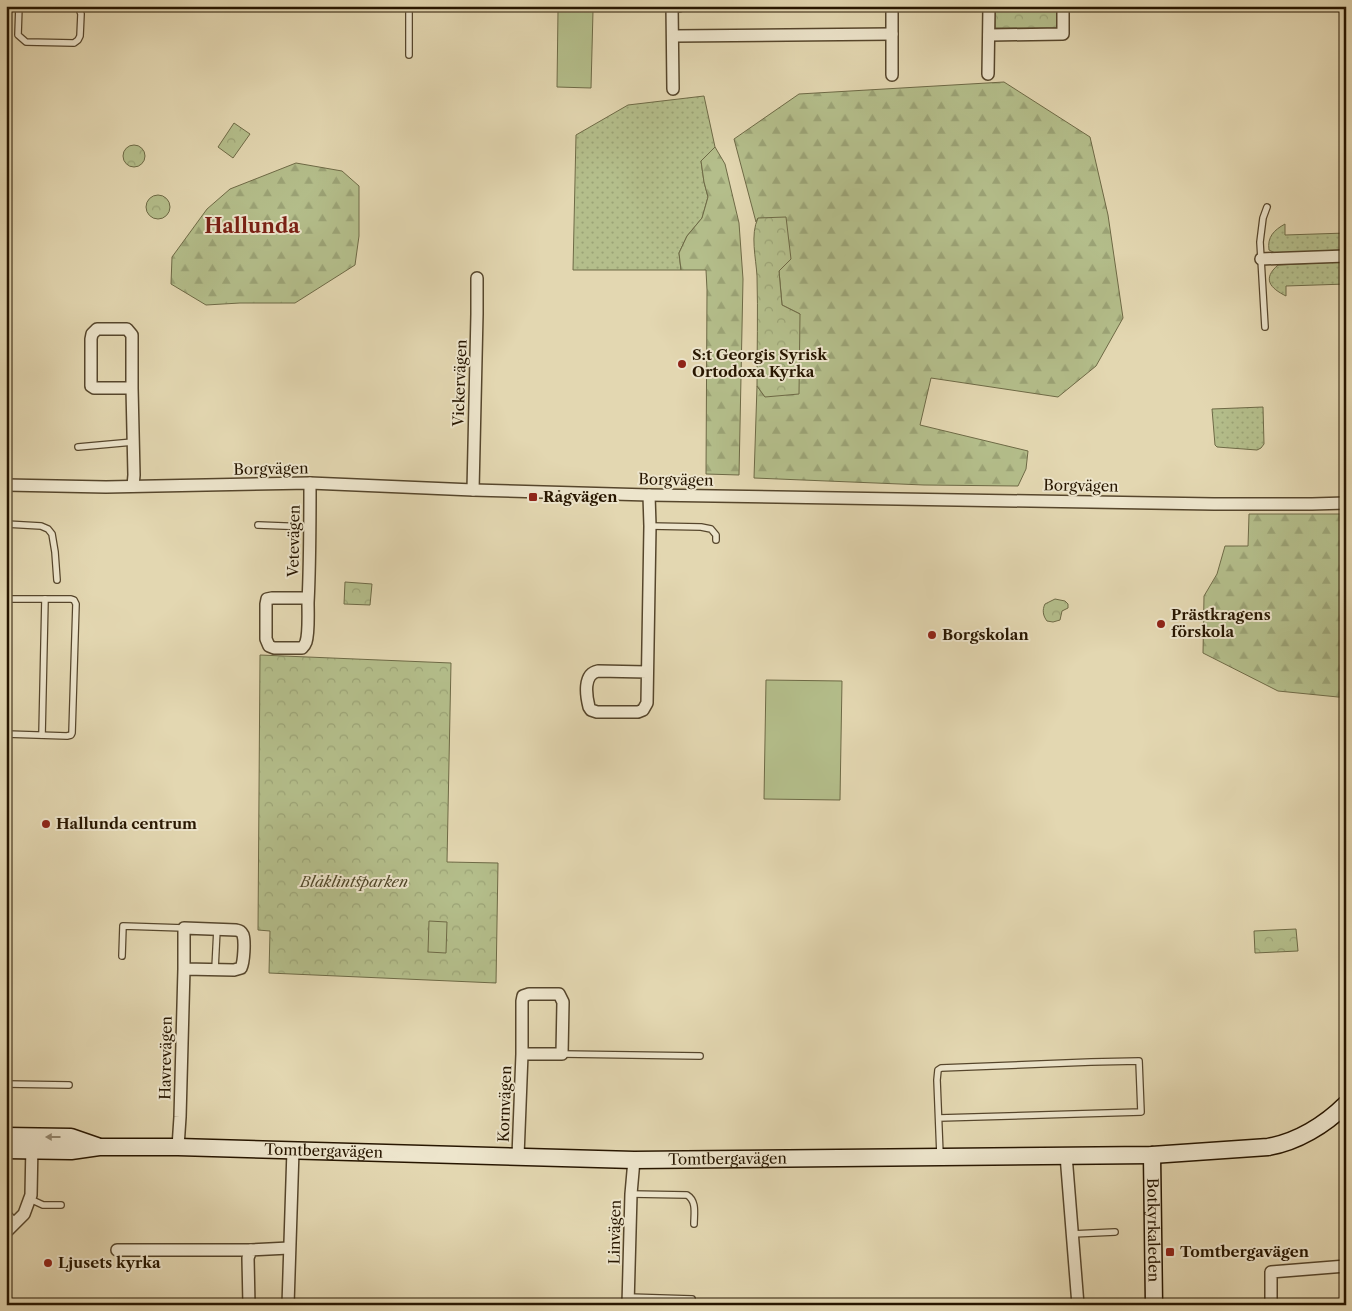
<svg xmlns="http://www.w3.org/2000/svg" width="1352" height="1311" viewBox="0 0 1352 1311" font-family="'Libre Caslon Text',serif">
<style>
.grass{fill:url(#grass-dots);stroke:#6e6a46}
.forest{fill:url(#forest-firs);stroke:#6e6a46}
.park{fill:url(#park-crowns);stroke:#6e6a46}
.pitch{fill:#b4be8b;stroke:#6e6a46}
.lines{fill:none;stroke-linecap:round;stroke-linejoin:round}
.lane-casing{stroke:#56462c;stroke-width:8}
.street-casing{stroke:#56462c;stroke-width:14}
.secondary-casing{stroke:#271600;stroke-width:19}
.lane{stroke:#ede5cc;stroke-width:5.5}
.street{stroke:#ede5cc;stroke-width:11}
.secondary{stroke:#ede5cc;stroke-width:16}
.oneway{fill:#948870}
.poi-dot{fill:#8f2418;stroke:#ede5cc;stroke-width:2}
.labels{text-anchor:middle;stroke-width:4;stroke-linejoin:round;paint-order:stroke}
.poi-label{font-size:15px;font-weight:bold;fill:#271600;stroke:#ede5cc;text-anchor:start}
.street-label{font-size:15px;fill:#271600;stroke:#ede5cc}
.park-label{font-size:15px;font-style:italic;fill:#51482a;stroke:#ede5cc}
.district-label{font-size:20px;font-weight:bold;fill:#7a1f14;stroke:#ede5cc}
</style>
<defs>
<pattern id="grass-dots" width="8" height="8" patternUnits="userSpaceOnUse" patternTransform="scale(1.25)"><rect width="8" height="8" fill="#b4be8b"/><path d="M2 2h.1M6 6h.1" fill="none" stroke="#9ba376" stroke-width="1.8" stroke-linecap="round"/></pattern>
<pattern id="forest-firs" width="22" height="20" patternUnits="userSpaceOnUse" patternTransform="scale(1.25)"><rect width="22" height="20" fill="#b4be8b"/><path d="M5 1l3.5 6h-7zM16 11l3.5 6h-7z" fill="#9ba376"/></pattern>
<pattern id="park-crowns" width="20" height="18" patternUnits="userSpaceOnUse" patternTransform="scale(1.25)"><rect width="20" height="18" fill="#b4be8b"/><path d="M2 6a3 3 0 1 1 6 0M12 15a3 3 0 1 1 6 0" fill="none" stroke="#9ba376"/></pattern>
</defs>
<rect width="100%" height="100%" fill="#e3d7b1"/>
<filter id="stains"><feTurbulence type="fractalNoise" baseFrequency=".004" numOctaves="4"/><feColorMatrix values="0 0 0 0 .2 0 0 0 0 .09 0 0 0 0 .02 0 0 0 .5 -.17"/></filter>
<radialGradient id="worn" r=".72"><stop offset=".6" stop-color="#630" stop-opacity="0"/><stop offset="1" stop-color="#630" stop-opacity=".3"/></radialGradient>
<!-- grass -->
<g class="grass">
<polygon points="704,96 715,147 701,161 704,182 708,197 702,218 687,236 679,253 681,270 573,270 576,135 628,105"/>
<path d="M1285,224V235L1346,233V247L1340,250L1275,253L1269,250C1267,237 1274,230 1285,224Z"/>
<path d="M1340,262L1346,264V284L1286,286V296C1270,288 1262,279 1278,265Z"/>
<polygon points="1263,407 1264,444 1261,448 1257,450 1217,447 1215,445 1212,409"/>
</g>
<!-- forest -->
<g class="forest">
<polygon points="1004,82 1090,137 1108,215 1123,318 1096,366 1058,397 931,378 920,425 1028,451 1026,469 1018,486 924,485 754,478 757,386 765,397 800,314 782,305 779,271 758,218 756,222 734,139 799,94"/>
<polygon points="715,147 725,164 739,223 743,279 739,475 706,474 707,290 706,270 681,270 679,253 687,236 702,218 708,197 704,182 701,161"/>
<polygon points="296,163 342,171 359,186 359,236 355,265 295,303 240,303 206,305 171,284 172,257 207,209 230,189"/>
<polygon points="1249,514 1346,514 1346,697 1338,697 1278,691 1203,653 1204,596 1217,574 1225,546 1248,546"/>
</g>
<!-- park -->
<g class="park">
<polygon points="1059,9 1059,28 995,28 995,10"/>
<polygon points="234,123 250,134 233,158 218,147"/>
<circle cx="134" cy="156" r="11"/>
<circle cx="158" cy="207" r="12"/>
<path d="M786,217L791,259L779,271L782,305L800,314L799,394L765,397L757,386C757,350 758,313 757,276C756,258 750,235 758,218Z"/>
<polygon points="345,582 372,584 370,605 344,604"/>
<path d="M1055,599L1065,601L1068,604V608L1062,611L1060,620L1053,622L1047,621C1043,616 1042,610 1045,604Z"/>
<polygon points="260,655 451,663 447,862 498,863 496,983 269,973 270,931 258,930"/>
<polygon points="1296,929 1298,951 1255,953 1254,931"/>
</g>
<!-- pitch -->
<g class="pitch">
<polygon points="558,11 593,11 591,88 557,87"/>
<polygon points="766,680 842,681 840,800 764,799"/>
<polygon points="429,921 447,922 446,953 428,952"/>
</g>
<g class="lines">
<defs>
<g id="lane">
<polyline points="19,6 18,35 26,42 74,43 78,40 80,36 81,14 78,6"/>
<polyline points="409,6 409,55"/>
<polyline points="1265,327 1260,242 1263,218 1267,207"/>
<polyline points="78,447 133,442"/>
<polyline points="6,524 41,526 48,529 52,534 55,552 57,580"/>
<polyline points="258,525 310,527"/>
<polyline points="650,526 701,527 711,529 716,535 716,540"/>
<polyline points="6,599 71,599 74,600 76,604 72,733 71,735 67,736 6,734"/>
<polyline points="42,735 45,599"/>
<polyline points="122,956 123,926 184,928"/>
<polyline points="215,969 217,929"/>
<polyline points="562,1054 700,1056"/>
<polyline points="6,1084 69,1085"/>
<polyline points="939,1118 1141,1112 1139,1061 1091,1062 941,1068 938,1070 937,1080 940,1155"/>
<path d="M631,1194L687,1195C697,1201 694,1214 694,1224"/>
<polyline points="30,1199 43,1205 61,1205"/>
<polyline points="6,1211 16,1223"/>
<polyline points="1072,1234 1115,1232"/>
<polyline points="628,1297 692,1299"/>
</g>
<g id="street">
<polyline points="892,6 892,75"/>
<polyline points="989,35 1063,34 1063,6"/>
<polyline points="673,36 892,34"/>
<polyline points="988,74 989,6"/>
<polyline points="673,89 672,6 679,6"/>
<polyline points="1261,259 1346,256"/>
<polyline points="132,388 94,388 91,386 91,339 92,334 97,329 127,329 132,335 132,388 134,475 133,486"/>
<polyline points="6,485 106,487 310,483 473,490 649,495 1214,504 1312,504 1346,503"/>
<polyline points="473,490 477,314 477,278"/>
<path d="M308,598H272L267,599L266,604V639L269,646L274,648H302C305,645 305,645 306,642C309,633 308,613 308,603C310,563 310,523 310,483"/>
<path d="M647,672L598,671C583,674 586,695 589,707L591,710L597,712H638L643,710L647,703L650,526L649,495"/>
<path d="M178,1147L180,1117L184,969L234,970L241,968C244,962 245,941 243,935C241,931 240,931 236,930L184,928V969"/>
<polyline points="1066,1155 1078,1305"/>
<polyline points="518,1156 522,1054 562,1054 563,1002 559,994 529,994 523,996 522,1001 522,1054"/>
<polyline points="6,1232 24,1214 31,1195 32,1144"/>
<polyline points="117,1250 251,1250"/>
<polyline points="249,1305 248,1258 251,1250 289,1248"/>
<polyline points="288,1305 293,1150"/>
<polyline points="628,1305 631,1194 634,1160"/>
<polyline points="1271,1305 1271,1272 1346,1266"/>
</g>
<g id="secondary">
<polyline points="6,1136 71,1137 97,1146"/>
<path id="s1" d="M6,1150L71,1151L99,1147H178L634,1160L1152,1155L1268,1147C1297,1142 1325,1125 1346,1104"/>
<path id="s2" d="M1152,1155L1154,1305"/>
</g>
</defs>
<!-- lane casing -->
<use href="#lane" class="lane-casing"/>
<!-- street casing -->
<use href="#street" class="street-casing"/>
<!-- secondary casing -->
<use href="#secondary" class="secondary-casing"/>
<!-- lane -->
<use href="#lane" class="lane"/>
<!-- street -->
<use href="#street" class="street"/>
<!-- secondary -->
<use href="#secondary" class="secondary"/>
</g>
<!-- one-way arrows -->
<defs><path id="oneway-solid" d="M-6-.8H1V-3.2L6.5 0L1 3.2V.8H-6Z" transform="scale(1.25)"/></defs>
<use class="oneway" href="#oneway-solid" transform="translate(53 1137) rotate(-180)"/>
<!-- markers -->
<g class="poi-dot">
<circle cx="682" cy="364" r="5"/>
<rect x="528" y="492" width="10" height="10" rx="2.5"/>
<circle cx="1161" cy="624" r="5"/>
<circle cx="932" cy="635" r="5"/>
<circle cx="46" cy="824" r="5"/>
<rect x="1165" y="1247" width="10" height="10" rx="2.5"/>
<circle cx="48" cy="1263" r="5"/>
</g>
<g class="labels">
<!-- poi labels -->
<g class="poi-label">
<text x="692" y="360">S:t Georgis Syrisk<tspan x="692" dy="17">Ortodoxa Kyrka</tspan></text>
<text x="543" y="502">Rågvägen</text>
<text x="1171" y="620">Prästkragens<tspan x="1171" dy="17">förskola</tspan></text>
<text x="942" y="640">Borgskolan</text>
<text x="56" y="829">Hallunda centrum</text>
<text x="1180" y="1257">Tomtbergavägen</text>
<text x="58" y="1268">Ljusets kyrka</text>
</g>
<!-- street labels -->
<g class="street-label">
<text transform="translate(460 383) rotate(-88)" y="5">Vickervägen</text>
<text transform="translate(271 469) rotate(-1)" y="5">Borgvägen</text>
<text transform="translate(676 480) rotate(1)" y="5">Borgvägen</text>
<text transform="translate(1081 486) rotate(1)" y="5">Borgvägen</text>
<text transform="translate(294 541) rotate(-89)" y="5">Vetevägen</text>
<text transform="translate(166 1058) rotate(-89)" y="5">Havrevägen</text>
<text transform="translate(505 1104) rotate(-88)" y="5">Kornvägen</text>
<text dy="5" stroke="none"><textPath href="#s1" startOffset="318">Tomtbergavägen</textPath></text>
<text dy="5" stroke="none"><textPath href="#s1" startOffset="722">Tomtbergavägen</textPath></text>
<text dy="5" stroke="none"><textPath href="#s2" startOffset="75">Botkyrkaleden</textPath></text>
<text transform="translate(615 1232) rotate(-89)" y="5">Linvägen</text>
</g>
<!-- park labels -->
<g class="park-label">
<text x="354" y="887">Blåklintsparken</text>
</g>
<!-- district labels -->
<g class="district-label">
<text x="252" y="233">Hallunda</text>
</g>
</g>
<!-- margin -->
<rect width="1352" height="1311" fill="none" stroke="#e3d7b1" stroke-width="25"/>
<rect x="8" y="8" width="1337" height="1296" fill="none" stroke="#271600" stroke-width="2.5"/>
<rect x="12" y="12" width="1327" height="1286" fill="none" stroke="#271600"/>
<rect width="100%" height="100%" filter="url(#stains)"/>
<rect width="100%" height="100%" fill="url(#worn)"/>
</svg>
